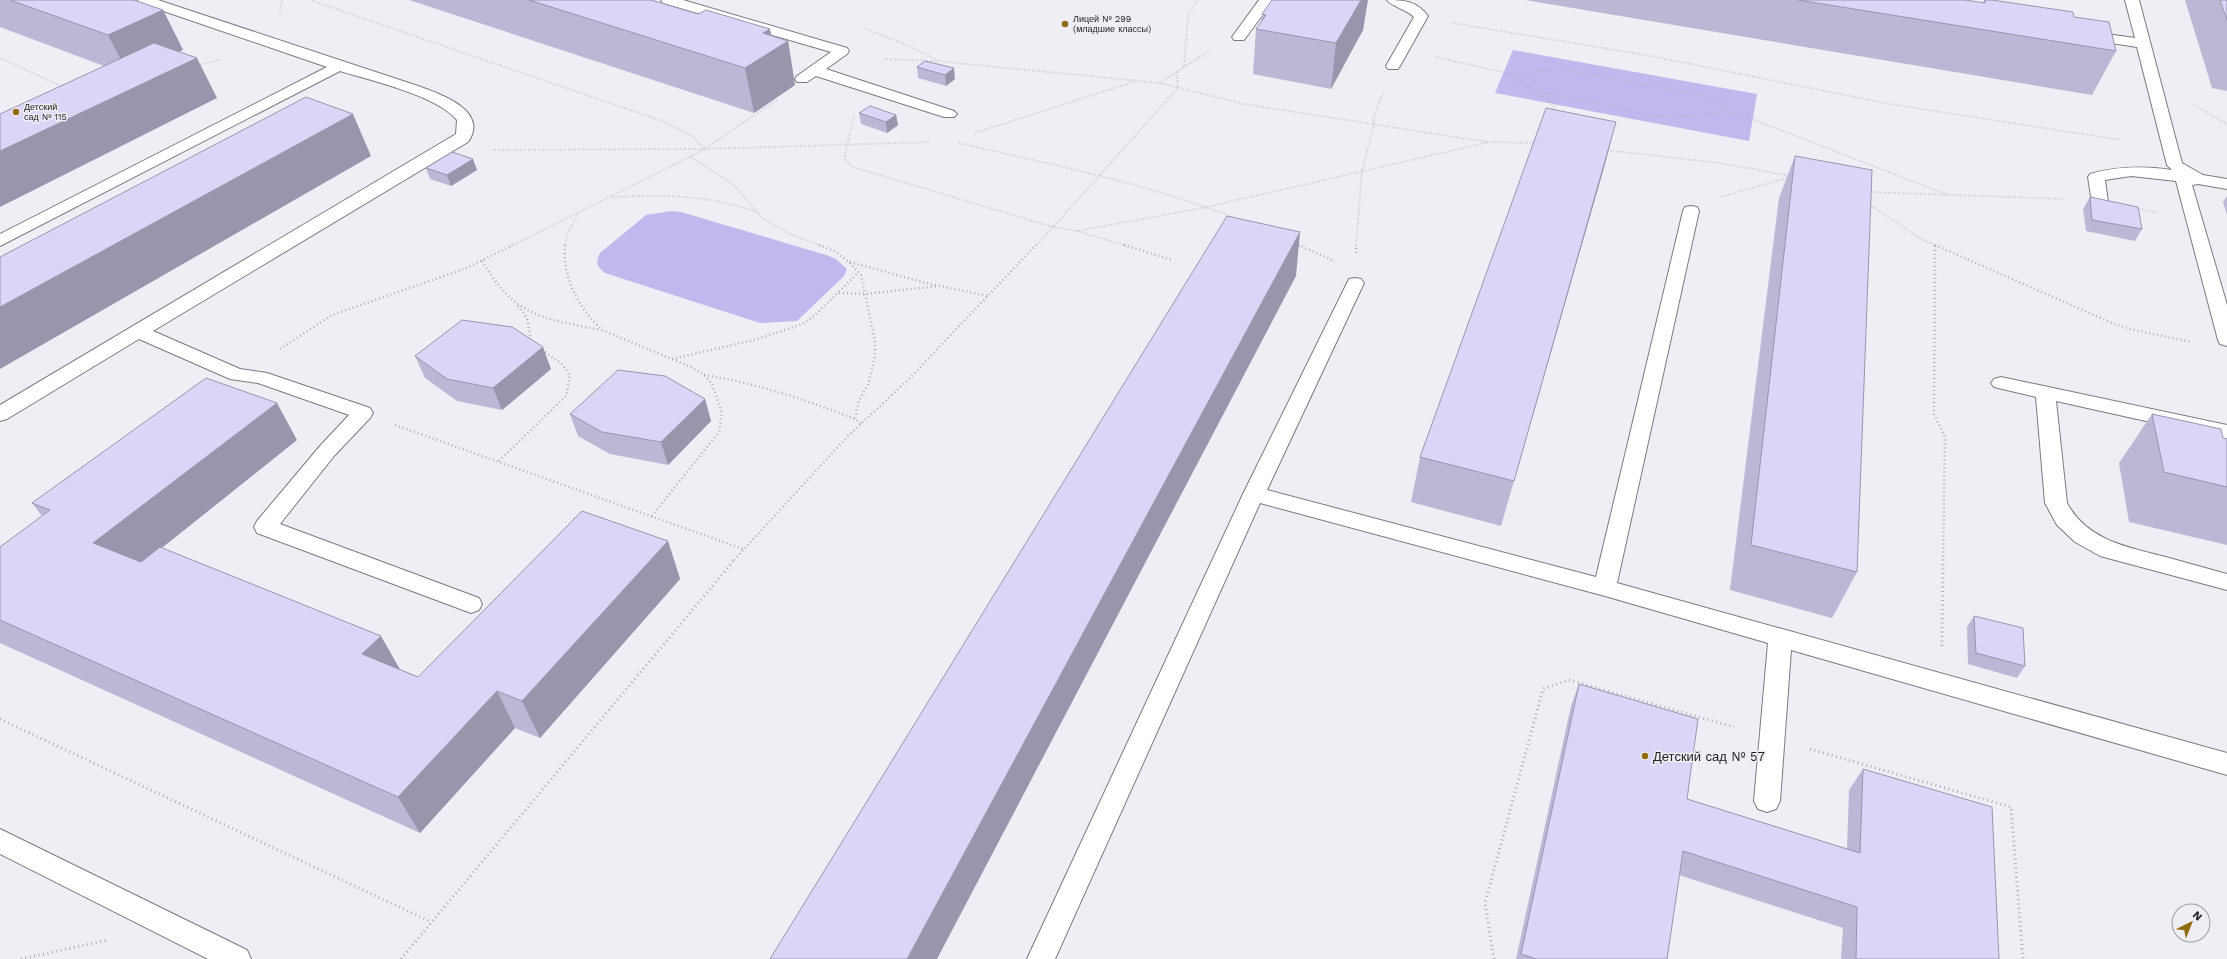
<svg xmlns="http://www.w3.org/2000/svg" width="2227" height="959" viewBox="0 0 2227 959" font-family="'Work Sans',sans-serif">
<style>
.green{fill:#c3b8ee}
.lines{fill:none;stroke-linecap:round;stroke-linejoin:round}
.service-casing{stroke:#7b7a80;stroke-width:2}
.path-far2{stroke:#afaeb3;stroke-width:2;stroke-dasharray:0.5 2;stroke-linecap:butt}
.path-far1{stroke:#afaeb3;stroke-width:2.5;stroke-dasharray:1 3;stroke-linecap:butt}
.path{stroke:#afaeb3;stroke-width:3;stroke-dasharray:1 3.5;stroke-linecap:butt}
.service{fill:#fff;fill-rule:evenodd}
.wall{fill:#bcb7d4}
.shaded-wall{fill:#9995ad}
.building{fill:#dbd5f7;stroke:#9995ad}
.poi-dot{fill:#906b11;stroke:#efeef4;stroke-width:1.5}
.labels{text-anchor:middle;stroke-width:3;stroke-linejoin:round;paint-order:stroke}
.far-poi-label{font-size:9px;fill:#232325;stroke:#efeef4;text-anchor:start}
.near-poi-label{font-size:13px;fill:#232325;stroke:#efeef4;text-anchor:start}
</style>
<rect width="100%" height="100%" fill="#efeef4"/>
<!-- green -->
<g class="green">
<polygon points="1513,50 1757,94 1749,141 1495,93"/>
<path d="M672,211L681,212L826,255L836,259L847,269L844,276L797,321L760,323L605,273C597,266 595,263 600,253L646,215Z"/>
</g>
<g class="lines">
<defs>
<g id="service">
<path d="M138,0H158L412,84C435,92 491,109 468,142L153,331L240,369L267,373L370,408L373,413L370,418L334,456L280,524L479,598L482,604L479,610L471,613L463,610L257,533L254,527L257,521L320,446L349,415L258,383L230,379L139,339L7,419L0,421V405L456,134L457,120C436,95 372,81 340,71L0,246V234L327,67L140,3Z"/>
<polygon points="661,0 683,0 847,48 849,51 847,54 826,69 954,111 957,114 954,117 944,117 816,76 807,82 797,82 795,79 797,76 831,52 663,3"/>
<polygon points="1259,0 1276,0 1269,6 1244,40 1234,40 1232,37"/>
<path d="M1387,0C1404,0 1417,1 1428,16L1400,66L1398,69H1388L1386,66L1414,17C1406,9 1392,7 1387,0Z"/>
<path d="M2125,0H2139L2182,163L2203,175L2227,179V189L2198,184L2192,185L2227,305V346L2220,344L2218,340L2176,181L2131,176L2105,180L2109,209L2107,213H2095L2093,209L2088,177L2090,174C2118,166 2144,166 2172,170L2167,165L2137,47L2085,39L2078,35L2085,31L2135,38Z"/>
<polygon points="1691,206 1697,207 1699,211 1617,583 2227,753 2227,775 1791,650 1780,801 1776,809 1767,812 1758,809 1754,801 1768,643 1605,596 1260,503 1055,959 1027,959 1243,494 1349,279 1355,278 1361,279 1364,283 1267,490 1596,577 1683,211 1685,207"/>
<path d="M2001,377L2227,425V439L2056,401L2067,503C2086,539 2126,547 2162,556C2184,562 2205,568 2227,574V590L2100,556L2075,542L2057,525L2045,503L2036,397L1994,387L1991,383L1994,379Z"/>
<polygon points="0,829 247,950 251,959 208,959 0,854"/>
</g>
</defs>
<!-- service casing -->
<use href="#service" class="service-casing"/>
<!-- path-far2 -->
<g class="path-far2">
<polyline points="310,0 665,122 692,136 705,149 511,246"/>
<polyline points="280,13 282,0"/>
<polyline points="1452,23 1651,56 1890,104 2121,140"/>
<polyline points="866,29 907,45 937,60"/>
<polyline points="1436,57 1511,74 1549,101 1557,112"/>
<polyline points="0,58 63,87"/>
<polyline points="885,59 937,61 1160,83 1244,104 1487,142"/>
<polyline points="199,65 219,60"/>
<polyline points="1184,67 1188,14 1198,0"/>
<polyline points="1511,74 1561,69 1716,98 1728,112 1752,119 1948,195"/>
<polyline points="1160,83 1210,50"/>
<polyline points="1540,93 1625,108 1650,116 1676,117 1728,112"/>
<polyline points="2194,105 2227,124"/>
<polyline points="854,116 844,159 853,167 1053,227 1077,231 1127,246"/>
<polyline points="975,133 1136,81"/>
<path d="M959,143C1052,165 1148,183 1237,219"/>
<polyline points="706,148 778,99"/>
<polyline points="493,150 705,149 930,142"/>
<polyline points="1606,150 1720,163 1791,176"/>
<polyline points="691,157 734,185 763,219 792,235 822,246"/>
<polyline points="1868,192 2065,199"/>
<path d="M612,197C664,195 706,194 756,212"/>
<polyline points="1721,197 1790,177"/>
<polyline points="1869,204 1923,240 1937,246"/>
<polyline points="2135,208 2158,213"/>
<polyline points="1077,231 1207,207 1489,142 1537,143"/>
<polyline points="1297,245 1300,246"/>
<polyline points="565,246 567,235 578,214"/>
<polyline points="1036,246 1178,88 1177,72"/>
<polyline points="1356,246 1362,171 1374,125 1373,119 1383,93"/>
</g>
<!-- path-far1 -->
<g class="path-far1">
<path d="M565,245C562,278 579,308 602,330L691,367L704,375L712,384L722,413L719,432L651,517"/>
<polyline points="819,245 834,251 849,262 861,275 875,341 875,356 868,385 859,400 855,419 861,424"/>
<polyline points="1124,245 1172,260"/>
<polyline points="1298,245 1335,261"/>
<polyline points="1935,245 2112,323 2130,329 2191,342"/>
<polyline points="1935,246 1934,414 1945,437 1943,560"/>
<polyline points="1356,253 1357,245"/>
<path d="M482,261C515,317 541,318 601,330"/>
<polyline points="850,262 926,283 988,296"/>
<polyline points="839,293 865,294 938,286"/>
<polyline points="518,306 527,318 531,341"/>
<polyline points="280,349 332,315 467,268 513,245"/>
<polyline points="672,359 754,340 803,324 814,316 859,272"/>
<path d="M704,375C756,383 806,400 855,419"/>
<polyline points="395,425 743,549"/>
<polyline points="499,461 566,396 570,375 562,364 542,350"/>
<polyline points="734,560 848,436 908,380 1036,245"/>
</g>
<!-- path -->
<g class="path">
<polyline points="1942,646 1943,559"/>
<polyline points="0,719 431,922"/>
<polyline points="1810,749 2011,807 2023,959"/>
<polyline points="21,959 108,940"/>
<polyline points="401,959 735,559"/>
<polyline points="1494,959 1485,903 1543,689 1569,680 1734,727"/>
</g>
<!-- service -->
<use href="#service" class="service"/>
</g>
<!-- wall -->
<g class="wall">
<polygon points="0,0 134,0 163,10 183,50 179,51 217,98 104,66 0,27"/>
<polygon points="409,0 651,0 788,41 795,85 754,113"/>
<polygon points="1525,0 1965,0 1983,3 1984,0 1992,0 2074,17 2116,51 2092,95"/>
<polygon points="2185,0 2227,0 2227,91 2212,88"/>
<polygon points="1262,14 1365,17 1363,30 1331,89 1253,74 1256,29 1261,22"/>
<polygon points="925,61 955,79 946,86 918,78 917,67"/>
<polygon points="859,113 896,115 898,125 887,133 861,124"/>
<polygon points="1795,156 1857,572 1832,618 1730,590 1779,198"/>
<polygon points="1605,164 1501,526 1411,502 1420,457"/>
<polygon points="426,168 477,170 451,186 430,179"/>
<polygon points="2227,196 2227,215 2223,202"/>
<polygon points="2090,197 2142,229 2135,241 2086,231 2083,209"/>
<polygon points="415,356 551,369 502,410 457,401 425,378"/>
<polygon points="705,399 711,421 668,465 610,454 578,436 570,414"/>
<polygon points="2152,414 2227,439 2227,545 2129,522 2119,463"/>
<polygon points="297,440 162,548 399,669 418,677 668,541 680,579 540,738 515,728 420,833 0,643 0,547 42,516 32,503"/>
<polygon points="1974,616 2025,666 2017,678 1968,664 1967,627"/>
<polygon points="1579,684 1687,799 1847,849 1849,790 1863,769 1999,959 1841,959 1843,928 1679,875 1667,959 1516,959 1571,706"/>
</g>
<!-- shaded-wall -->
<g class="shaded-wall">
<polygon points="1361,0 1368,0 1363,30 1331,89 1336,43"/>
<polygon points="163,10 183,50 129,75 108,35"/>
<polygon points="770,29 774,49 788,41 795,85 754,113 745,68 763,33"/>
<polygon points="197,58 217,98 0,207 0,151"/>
<polygon points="954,68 955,79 946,86 945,75"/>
<polygon points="353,114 371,156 0,369 0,307"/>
<polygon points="896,115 898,125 887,133 886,122"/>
<polygon points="1616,122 1605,164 1501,526 1514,481"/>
<polygon points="473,159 477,170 451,186 447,175"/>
<polygon points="1300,232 1296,276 937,959 907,959"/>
<polygon points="543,347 551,369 502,410 493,388"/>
<polygon points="705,399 711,421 668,465 661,442"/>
<polygon points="277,403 297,440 120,581 93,543"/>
<polygon points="668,541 680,579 540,738 522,701"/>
<polygon points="381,636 402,673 362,654"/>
<polygon points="497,691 515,728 420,833 398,797"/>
</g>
<!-- building -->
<g class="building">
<polygon points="10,0 134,0 163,10 108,35"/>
<polygon points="529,0 651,0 698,14 706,10 770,29 763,33 788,41 745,68"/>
<polygon points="1272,0 1361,0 1336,43 1256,29 1266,15 1262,14"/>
<polygon points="1798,0 1965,0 1985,3 1985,0 1992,0 2073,12 2074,17 2109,22 2116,51"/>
<polygon points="2220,0 2227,0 2227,20"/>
<polygon points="154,43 197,58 0,151 0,114"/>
<polygon points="925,61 954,68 945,75 917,67"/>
<polygon points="306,97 353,114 0,307 0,257"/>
<polygon points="870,106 896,115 886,122 859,113"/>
<polygon points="1546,108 1616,122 1514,481 1420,457"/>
<polygon points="452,152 473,159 447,175 426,168"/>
<polygon points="1795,156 1872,170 1857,572 1751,545"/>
<polygon points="2090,197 2138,207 2142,229 2092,220"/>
<polygon points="1227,216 1300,232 907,959 770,959"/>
<polygon points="462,320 512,327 543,347 493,388 447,379 415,356"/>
<polygon points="618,370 665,376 705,399 661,442 602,432 570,414"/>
<polygon points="206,378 277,403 93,543 141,562 160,547 381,636 362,654 418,677 582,511 668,541 522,701 497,691 398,797 0,620 0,547 50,510 32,503"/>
<polygon points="2152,414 2221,429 2223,438 2227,439 2227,487 2164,472"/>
<polygon points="1974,616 2023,628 2025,666 1976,653"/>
<polygon points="1579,684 1698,719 1687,799 1860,853 1863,769 1992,807 1999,959 1856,959 1857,907 1683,851 1667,959 1536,959 1521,954"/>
</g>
<!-- markers -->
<g class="poi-dot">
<circle cx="1065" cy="24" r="4"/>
<circle cx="16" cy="112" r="4"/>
<circle cx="1645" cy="756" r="4"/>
</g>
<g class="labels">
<!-- far-poi labels -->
<g class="far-poi-label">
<text x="1073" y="22">Лицей № 299<tspan x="1073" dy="10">(младшие классы)</tspan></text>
<text x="24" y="110">Детский<tspan x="24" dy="10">сад № 115</tspan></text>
</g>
<!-- near-poi labels -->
<g class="near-poi-label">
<text x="1653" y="761">Детский сад № 57</text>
</g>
</g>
<!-- north arrow -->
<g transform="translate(2191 923) rotate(43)"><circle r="19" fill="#efeef4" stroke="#9d9da1"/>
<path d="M0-3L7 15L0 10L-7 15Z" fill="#906b11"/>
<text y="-6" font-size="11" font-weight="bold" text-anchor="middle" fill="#232325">N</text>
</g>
</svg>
